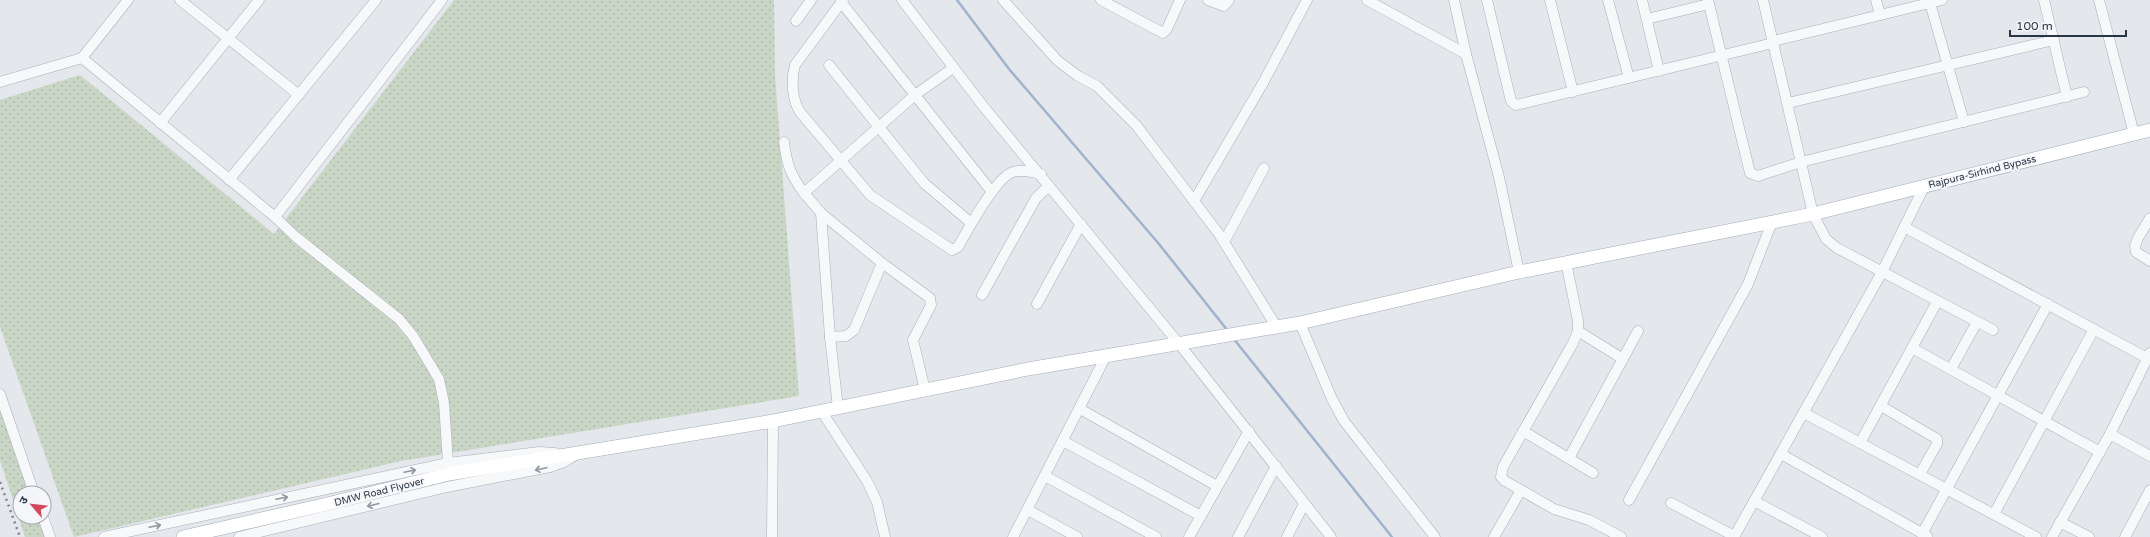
<svg xmlns="http://www.w3.org/2000/svg" width="2150" height="537" viewBox="0 0 2150 537" font-family="'Varela Round','Noto Sans Devanagari',sans-serif">
<style>
.grass{fill:url(#grass-dots)}
.lines{fill:none;stroke-linecap:round;stroke-linejoin:round}
.stream{stroke:#9fb4cc;stroke-width:2.5}
.minor-casing{stroke:#a9aeb7;stroke-width:11}
.major-casing{stroke:#a3abb8;stroke-width:14}
.minor{stroke:#f7f8fa;stroke-width:10}
.major{stroke:#fff;stroke-width:13}
.rail{stroke:#7d8696;stroke-width:2.5;stroke-dasharray:2 4;stroke-linecap:butt}
.oneway{stroke:#9196a0}
.labels{text-anchor:middle;stroke-width:4;stroke-linejoin:round;paint-order:stroke}
.street-label{font-size:10px;fill:#2b3445;stroke:#f4f6f9}
</style>
<defs>
<pattern id="grass-dots" width="8" height="8" patternUnits="userSpaceOnUse"><rect width="8" height="8" fill="#c9d6c5"/><path d="M2 2h.1M6 6h.1" fill="none" stroke="#adb8ab" stroke-width="1.8" stroke-linecap="round"/></pattern>
</defs>
<rect width="100%" height="100%" fill="#e4e7ec"/>
<!-- grass -->
<g class="grass">
<polygon points="454,0 774,0 775,75 799,396 401,461 74,537 0,327 0,100 80,75 274,234"/>
<polygon points="0,401 31,493 20,493 20,517 39,517 45,537 25,537 0,460"/>
</g>
<g class="lines">
<!-- stream -->
<g class="stream">
<polyline points="957,0 1009,69 1159,244 1228,331"/>
<polyline points="1233,338 1392,537"/>
</g>
<defs>
<g id="minor">
<polyline points="180,0 299,95"/>
<path d="M843,0L795,65C791,79 792,100 800,112L870,195L952,250L958,247C967,231 996,177 1013,172C1022,169 1032,172 1041,174"/>
<polyline points="902,0 983,106 1180,345 1331,537"/>
<polyline points="1003,0 1058,61 1078,76 1097,86 1136,125 1219,234 1276,326"/>
<polyline points="1101,0 1163,33 1167,29 1180,0"/>
<polyline points="1208,0 1224,6 1229,0"/>
<polyline points="1367,0 1466,54"/>
<polyline points="1454,0 1466,54 1499,177 1519,272"/>
<polyline points="1487,0 1511,101 1516,105 1773,43"/>
<polyline points="1550,0 1573,92"/>
<polyline points="1608,0 1629,78"/>
<polyline points="1642,0 1659,71"/>
<polyline points="1708,0 1750,173 1758,176 1801,162 2084,92"/>
<polyline points="1763,0 1813,214 1826,239 1837,248 1993,330"/>
<polyline points="1876,0 1880,15"/>
<polyline points="2044,0 2067,97"/>
<polyline points="2099,0 2134,134"/>
<polyline points="841,2 992,192"/>
<polyline points="1930,3 1964,122"/>
<polyline points="1647,19 1709,4"/>
<polyline points="796,21 811,0"/>
<polyline points="1773,41 1942,0"/>
<polyline points="82,58 275,217 296,237 399,319 413,336 439,379 444,403 448,463"/>
<polyline points="829,65 924,183 971,223"/>
<polyline points="0,82 82,58 128,0"/>
<polyline points="1788,103 2054,40"/>
<polyline points="160,123 259,0"/>
<path d="M784,142C787,165 790,174 804,193"/>
<polyline points="229,180 376,0"/>
<polyline points="1194,201 1263,83 1307,0"/>
<polyline points="821,213 830,337 838,408"/>
<polyline points="275,217 442,0"/>
<polyline points="2150,218 2138,238 2135,246 2136,252 2150,261"/>
<polyline points="1904,227 2147,358"/>
<polyline points="1224,242 1264,168"/>
<polyline points="1566,262 1578,321 1578,331 1573,343 1503,467 1501,477 1505,481 1554,509 1589,520 1621,537"/>
<polyline points="982,295 1036,198 1049,186"/>
<polyline points="1037,304 1081,224"/>
<polyline points="1300,323 1332,399 1344,421 1435,537"/>
<polyline points="1578,331 1623,359"/>
<polyline points="830,337 846,336 854,330 882,263"/>
<polyline points="1912,348 2100,452"/>
<polyline points="1951,369 1977,322"/>
<polyline points="925,390 913,340 931,305 930,298 882,263 821,213 804,193 915,95 953,68"/>
<polyline points="0,394 34,493"/>
<polyline points="1881,406 1937,439 1937,444 1920,474"/>
<polyline points="1080,409 1217,486"/>
<polyline points="822,412 867,481 877,502 885,537"/>
<polyline points="1804,413 2036,537"/>
<polyline points="1523,431 1593,473"/>
<polyline points="2110,434 2150,456"/>
<polyline points="1063,441 1201,516"/>
<polyline points="1860,443 1937,302"/>
<polyline points="1781,454 1927,536"/>
<polyline points="1569,458 1638,331"/>
<polyline points="1045,476 1156,537"/>
<polyline points="1629,500 1748,284 1772,222"/>
<polyline points="1754,501 1822,537"/>
<polyline points="1671,503 1734,536"/>
<polyline points="1028,510 1077,537"/>
<polyline points="1994,514 2094,329"/>
<polyline points="43,517 50,537"/>
<polyline points="2060,522 2089,537"/>
<polyline points="1922,534 2048,304"/>
<polyline points="104,537 448,463 539,452 555,453"/>
<polyline points="239,537 447,487 550,467 564,462 577,454"/>
<polyline points="772,537 773,421"/>
<polyline points="1013,537 1106,356"/>
<polyline points="1189,537 1249,431"/>
<polyline points="1238,537 1276,466"/>
<polyline points="1287,537 1304,504"/>
<polyline points="1494,537 1521,490"/>
<polyline points="1734,537 1882,272 1925,185"/>
<polyline points="2052,537 2110,434 2150,353"/>
<polyline points="2125,537 2150,490"/>
</g>
<polyline id="major" points="183,537 323,505 449,474 773,421 1028,369 1300,323 1519,272 1813,214 2150,130"/>
</defs>
<!-- minor casing -->
<use href="#minor" class="minor-casing"/>
<!-- major casing -->
<use href="#major" class="major-casing"/>
<!-- minor -->
<use href="#minor" class="minor"/>
<!-- major -->
<use href="#major" class="major"/>
<!-- rail -->
<polyline class="rail" points="0,482 20,537"/>
</g>
<!-- one-way arrows -->
<defs><path id="oneway-shaft" d="M-6 0H5M1.5-3L5.5 0L1.5 3" fill="none" stroke-width="1.6" stroke-linecap="round" stroke-linejoin="round"/></defs>
<g class="oneway">
<use href="#oneway-shaft" transform="translate(541 469) rotate(168)"/>
<use href="#oneway-shaft" transform="translate(410 471) rotate(-12)"/>
<use href="#oneway-shaft" transform="translate(282 498) rotate(-12)"/>
<use href="#oneway-shaft" transform="translate(373 505) rotate(166)"/>
<use href="#oneway-shaft" transform="translate(155 526) rotate(-12)"/>
</g>
<g class="labels">
<!-- street labels -->
<g class="street-label">
<text transform="translate(1982 171) rotate(-14)" y="4">Rajpura-Sirhind Bypass</text>
<text transform="translate(379 491) rotate(-14)" y="4">DMW Road Flyover</text>
</g>
</g>
<!-- north arrow -->
<g transform="translate(32 505) rotate(298)"><circle r="19" fill="#f4f6f9" stroke="#a4a8b1"/>
<path d="M0-3L7 15L0 10L-7 15Z" fill="#d1495b"/>
<text y="-6" font-size="11" font-weight="bold" text-anchor="middle" fill="#2b3445">उ</text>
</g>
<!-- scale -->
<path d="M2010 30v6h116v-6" fill="none" stroke="#2b3445" stroke-width="2"/>
<text x="2016" y="30" font-size="12" fill="#2b3445" stroke="#f4f6f9" stroke-width="3" paint-order="stroke">100 m</text>
</svg>
